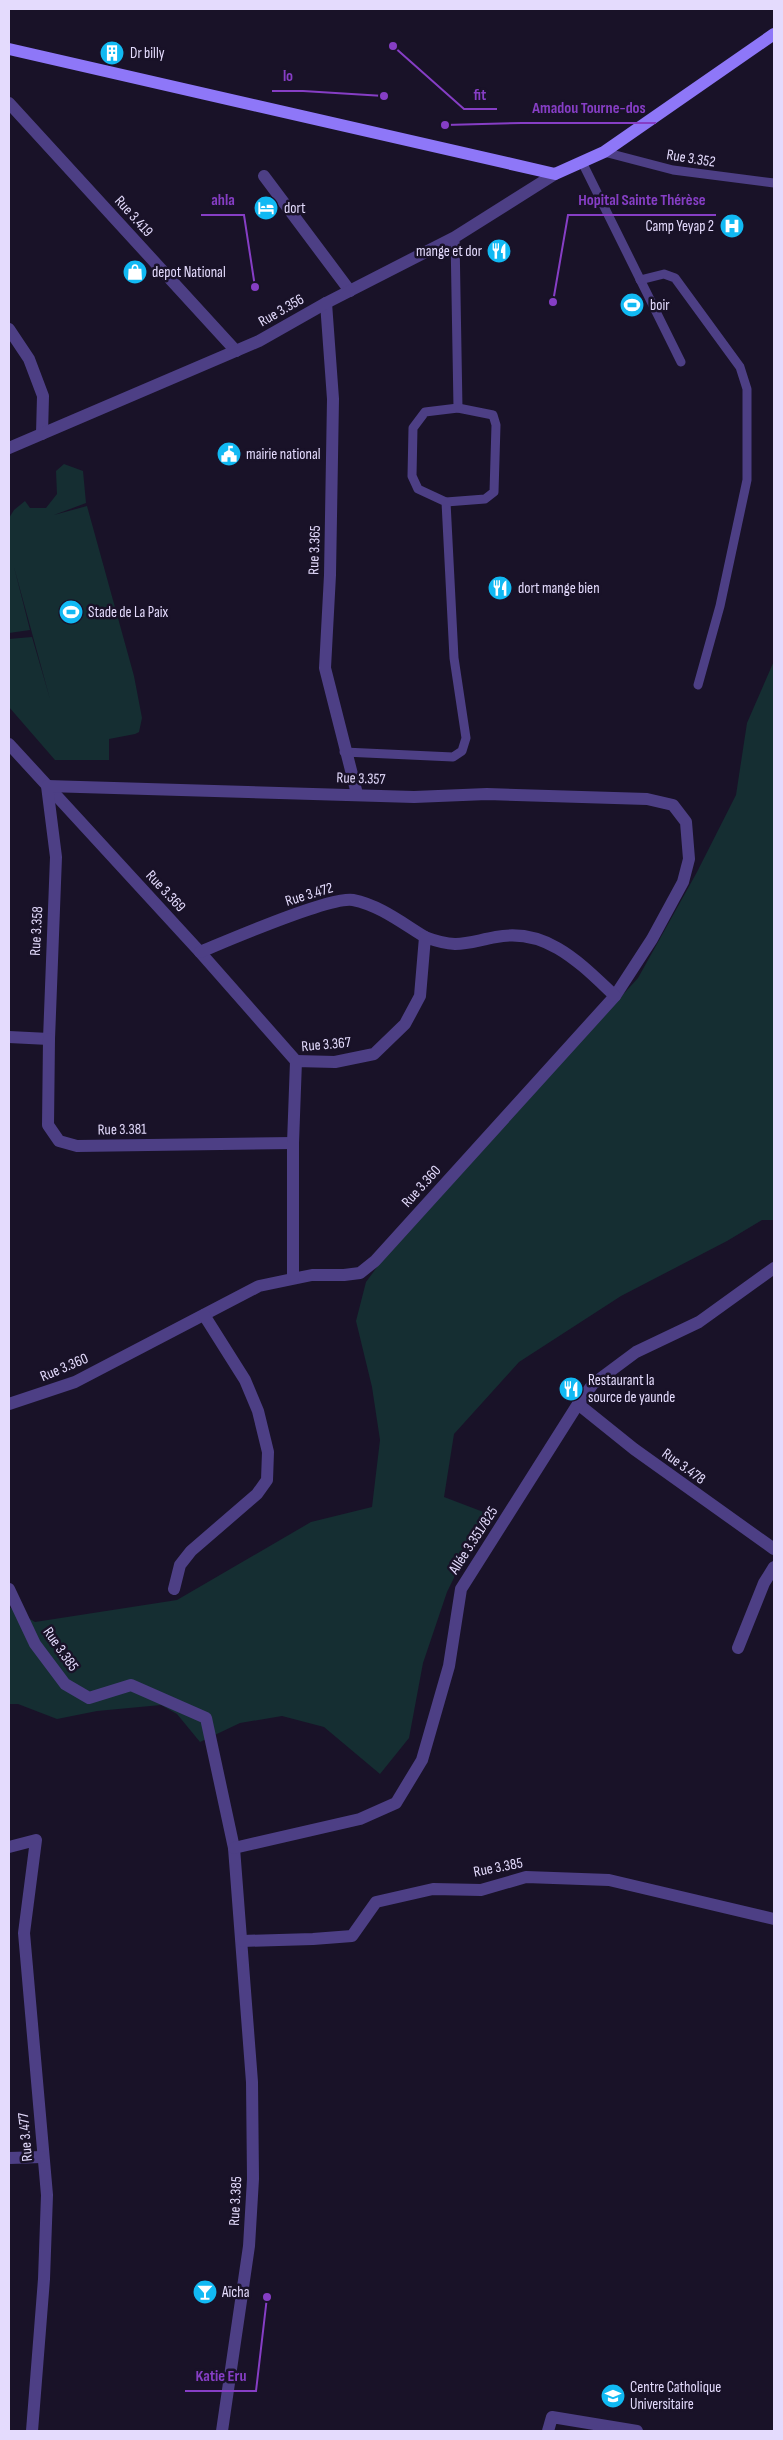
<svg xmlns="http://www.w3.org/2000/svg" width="783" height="2440" viewBox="0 0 783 2440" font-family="'Sofia Sans Condensed',sans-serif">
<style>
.green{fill:#152e32}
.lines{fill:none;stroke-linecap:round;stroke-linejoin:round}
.lane{stroke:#4d3f85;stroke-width:9}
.street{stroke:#4d3f85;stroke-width:12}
.secondary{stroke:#8e77f8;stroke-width:12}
.labels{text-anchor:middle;stroke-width:5;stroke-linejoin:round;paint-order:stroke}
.poi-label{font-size:15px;fill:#e4dbfd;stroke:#191228;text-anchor:start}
.street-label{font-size:15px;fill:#e4dbfd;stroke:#191228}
.leader{fill:none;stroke:#863ec5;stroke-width:2}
.callout-dot{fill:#863ec5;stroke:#191228;stroke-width:2}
.callout-label{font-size:16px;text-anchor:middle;font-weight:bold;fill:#863ec5;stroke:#191228;stroke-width:5;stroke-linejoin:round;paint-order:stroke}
</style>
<rect width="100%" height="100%" fill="#191228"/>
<!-- green -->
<g class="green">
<polygon points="64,464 83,471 86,503 54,515 87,506 134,676 142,718 139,732 135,734 109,739 109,760 55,760 9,707 9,639 32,637 50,699 14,567 30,630 9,633 9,518 14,510 25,501 30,508 46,508 57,494 56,471"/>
<polygon points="774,661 774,1220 762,1220 727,1241 621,1296 519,1362 454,1434 444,1497 486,1513 447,1592 423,1663 409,1738 380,1774 324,1727 282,1716 240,1723 200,1742 177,1714 161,1705 97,1711 57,1719 18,1704 9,1704 9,1607 35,1622 177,1600 311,1522 372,1507 380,1440 372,1387 356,1321 366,1282 403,1232 471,1161 638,978 697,872 736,795 747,723"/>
</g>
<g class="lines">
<!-- lane -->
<g class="lane">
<polyline points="604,152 673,170 774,183"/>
<polyline points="582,162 681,362"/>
<polyline points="640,280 664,274 675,278 740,367 747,389 747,480 720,606 698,685"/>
<polyline points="446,502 485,499 494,492 496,425 493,415 458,408"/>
<polyline points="344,752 453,757 462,751 466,738 454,658 446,502 418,489 412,476 413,428 425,412 458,408 455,237"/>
</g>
<!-- street -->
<g class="street">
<polyline points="9,103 236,351"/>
<polyline points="264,176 350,291"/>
<polyline points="326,303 333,399 330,575 325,668 357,794"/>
<polyline points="9,329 29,359 43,396 42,434"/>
<polyline points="9,448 259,341 326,303 455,237 555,174"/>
<polyline points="9,744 200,952 296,1061"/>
<path d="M200,952C227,941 330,896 353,900C379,905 402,923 425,937"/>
<polyline points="9,1037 49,1039 56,857 47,786 414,797 487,794 647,799 673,805 686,822 689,859 683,882 652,939 615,996 375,1261 360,1273 344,1275 312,1275 259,1286 75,1382 9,1404"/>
<polyline points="49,1039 48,1125 59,1141 77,1146 293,1143"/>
<path d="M293,1278V1143L296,1061L335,1062L374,1054L405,1024L420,996L425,937C457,949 464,943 496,937C547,927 581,964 615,996"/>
<polyline points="578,1404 634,1449 774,1549"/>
<polyline points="9,1589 35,1644 65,1684 89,1698 131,1685 206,1718 234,1848 252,2082 253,2179 249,2246 222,2431"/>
<polyline points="174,1589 180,1565 191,1551 257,1494 267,1480 268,1452 258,1411 245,1380 204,1315"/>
<polyline points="738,1648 764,1583 774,1567"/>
<polyline points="9,1847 36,1840 24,1933 47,2195 44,2279 32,2431"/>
<polyline points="234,1848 360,1819 396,1803 422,1760 449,1666 461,1589 578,1404 593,1384 636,1352 699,1322 774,1268"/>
<polyline points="242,1941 313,1939 352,1936 376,1902 433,1889 481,1890 526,1877 609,1880 774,1919"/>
<polyline points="9,2158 42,2157"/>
<polyline points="548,2431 552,2417 637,2431"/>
</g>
<!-- secondary -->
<polyline class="secondary" points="9,49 555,174 604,152 774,34"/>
</g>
<!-- icons -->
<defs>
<symbol id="building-disc" viewBox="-11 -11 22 22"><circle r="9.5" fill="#11b9f3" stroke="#191228"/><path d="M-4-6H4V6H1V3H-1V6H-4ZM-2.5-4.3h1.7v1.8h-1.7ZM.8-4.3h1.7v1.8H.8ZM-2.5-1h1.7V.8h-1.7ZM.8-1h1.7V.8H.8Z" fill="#fff"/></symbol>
<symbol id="hotel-disc" viewBox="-11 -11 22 22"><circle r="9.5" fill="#11b9f3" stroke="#191228"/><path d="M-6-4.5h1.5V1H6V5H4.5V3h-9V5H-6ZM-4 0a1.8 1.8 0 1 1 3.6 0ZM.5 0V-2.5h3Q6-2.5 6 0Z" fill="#fff"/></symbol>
<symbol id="hospital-disc" viewBox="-11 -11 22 22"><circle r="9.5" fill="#11b9f3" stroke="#191228"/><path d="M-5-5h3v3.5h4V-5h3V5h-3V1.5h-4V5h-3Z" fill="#fff"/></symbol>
<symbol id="restaurant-disc" viewBox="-11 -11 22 22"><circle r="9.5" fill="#11b9f3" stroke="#191228"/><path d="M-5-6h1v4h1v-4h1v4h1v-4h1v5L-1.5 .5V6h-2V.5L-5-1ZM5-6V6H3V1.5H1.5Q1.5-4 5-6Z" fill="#fff"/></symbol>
<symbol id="shop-disc" viewBox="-11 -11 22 22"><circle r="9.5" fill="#11b9f3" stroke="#191228"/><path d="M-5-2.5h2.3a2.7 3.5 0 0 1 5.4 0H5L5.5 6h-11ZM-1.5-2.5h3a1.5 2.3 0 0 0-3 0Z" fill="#fff"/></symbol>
<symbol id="stadium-disc" viewBox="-11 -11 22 22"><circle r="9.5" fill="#11b9f3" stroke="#191228"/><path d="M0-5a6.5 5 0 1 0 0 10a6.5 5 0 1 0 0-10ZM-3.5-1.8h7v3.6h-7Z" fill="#fff"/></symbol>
<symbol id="civic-disc" viewBox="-11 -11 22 22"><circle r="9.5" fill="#11b9f3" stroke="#191228"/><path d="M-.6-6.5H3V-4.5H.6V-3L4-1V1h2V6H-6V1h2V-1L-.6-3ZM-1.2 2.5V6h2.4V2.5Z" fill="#fff"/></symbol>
<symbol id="bar-disc" viewBox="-11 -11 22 22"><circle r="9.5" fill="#11b9f3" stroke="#191228"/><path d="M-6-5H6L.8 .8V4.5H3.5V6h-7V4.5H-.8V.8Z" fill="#fff"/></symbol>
<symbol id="school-disc" viewBox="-11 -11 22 22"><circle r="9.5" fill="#11b9f3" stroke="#191228"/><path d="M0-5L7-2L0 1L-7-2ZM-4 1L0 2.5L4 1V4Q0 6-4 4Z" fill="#fff"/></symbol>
</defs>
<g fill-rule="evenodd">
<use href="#building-disc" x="98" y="39" width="28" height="28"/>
<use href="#hotel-disc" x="252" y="194" width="28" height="28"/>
<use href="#hospital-disc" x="718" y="212" width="28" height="28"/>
<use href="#restaurant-disc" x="485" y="237" width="28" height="28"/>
<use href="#shop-disc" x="121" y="258" width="28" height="28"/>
<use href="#stadium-disc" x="618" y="291" width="28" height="28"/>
<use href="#civic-disc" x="215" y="440" width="28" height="28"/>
<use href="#restaurant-disc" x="486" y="574" width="28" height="28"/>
<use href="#stadium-disc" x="57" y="598" width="28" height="28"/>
<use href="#restaurant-disc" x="557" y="1375" width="28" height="28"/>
<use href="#bar-disc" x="191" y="2278" width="28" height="28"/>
<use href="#school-disc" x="599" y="2382" width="28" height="28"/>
</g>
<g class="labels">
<!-- poi labels -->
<g class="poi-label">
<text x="130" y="58">Dr billy</text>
<text x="284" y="213">dort</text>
<text x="714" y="231" text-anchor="end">Camp Yeyap 2</text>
<text x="482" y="256" text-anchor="end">mange et dor</text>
<text x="152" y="277">depot National</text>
<text x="650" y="310">boir</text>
<text x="246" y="459">mairie national</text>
<text x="518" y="593">dort mange bien</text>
<text x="88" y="617">Stade de La Paix</text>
<text x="588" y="1385">Restaurant la<tspan x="588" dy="17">source de yaunde</tspan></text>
<text x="222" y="2297">Aïcha</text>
<text x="630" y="2392">Centre Catholique<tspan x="630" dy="17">Universitaire</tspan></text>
</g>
<!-- street labels -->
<g class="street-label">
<text transform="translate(691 158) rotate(9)" y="5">Rue 3.352</text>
<text transform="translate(134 216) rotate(48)" y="5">Rue 3.419</text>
<text transform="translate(281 310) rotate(-30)" y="5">Rue 3.356</text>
<text transform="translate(314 550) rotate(-88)" y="5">Rue 3.365</text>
<text transform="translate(361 778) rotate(2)" y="5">Rue 3.357</text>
<text transform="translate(166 891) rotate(47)" y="5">Rue 3.369</text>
<text transform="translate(309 894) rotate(-17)" y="5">Rue 3.472</text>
<text transform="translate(36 931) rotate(-87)" y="5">Rue 3.358</text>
<text transform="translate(326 1044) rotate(-5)" y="5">Rue 3.367</text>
<text transform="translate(122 1129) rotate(-1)" y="5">Rue 3.381</text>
<text transform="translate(421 1186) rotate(-48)" y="5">Rue 3.360</text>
<text transform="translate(64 1367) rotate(-23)" y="5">Rue 3.360</text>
<text transform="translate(684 1466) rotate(36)" y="5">Rue 3.478</text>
<text transform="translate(473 1540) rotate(-57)" y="5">Allée 3.351/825</text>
<text transform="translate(61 1649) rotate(55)" y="5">Rue 3.385</text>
<text transform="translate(498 1867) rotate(-11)" y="5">Rue 3.385</text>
<text transform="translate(25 2137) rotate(-95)" y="5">Rue 3.477</text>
<text transform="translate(235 2201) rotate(-87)" y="5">Rue 3.385</text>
</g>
</g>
<!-- callouts -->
<path class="leader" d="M384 96L303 91H272M393 46L464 109H497M445 125L522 123H656M255 287L244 215H201M553 302L568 215H716M267 2297L256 2391H185"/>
<g class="callout-dot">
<circle cx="384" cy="96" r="5"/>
<circle cx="393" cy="46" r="5"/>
<circle cx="445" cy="125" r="5"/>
<circle cx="255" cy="287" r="5"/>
<circle cx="553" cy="302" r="5"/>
<circle cx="267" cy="2297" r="5"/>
</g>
<g class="callout-label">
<text x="288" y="81">lo</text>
<text x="480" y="100">fit</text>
<text x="589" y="113">Amadou Tourne-dos</text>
<text x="223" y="205">ahla</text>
<text x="642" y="205">Hopital Sainte Thérèse</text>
<text x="221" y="2381">Katie Eru</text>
</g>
<!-- border -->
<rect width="783" height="2440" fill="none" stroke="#e4dbfd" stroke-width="20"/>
</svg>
